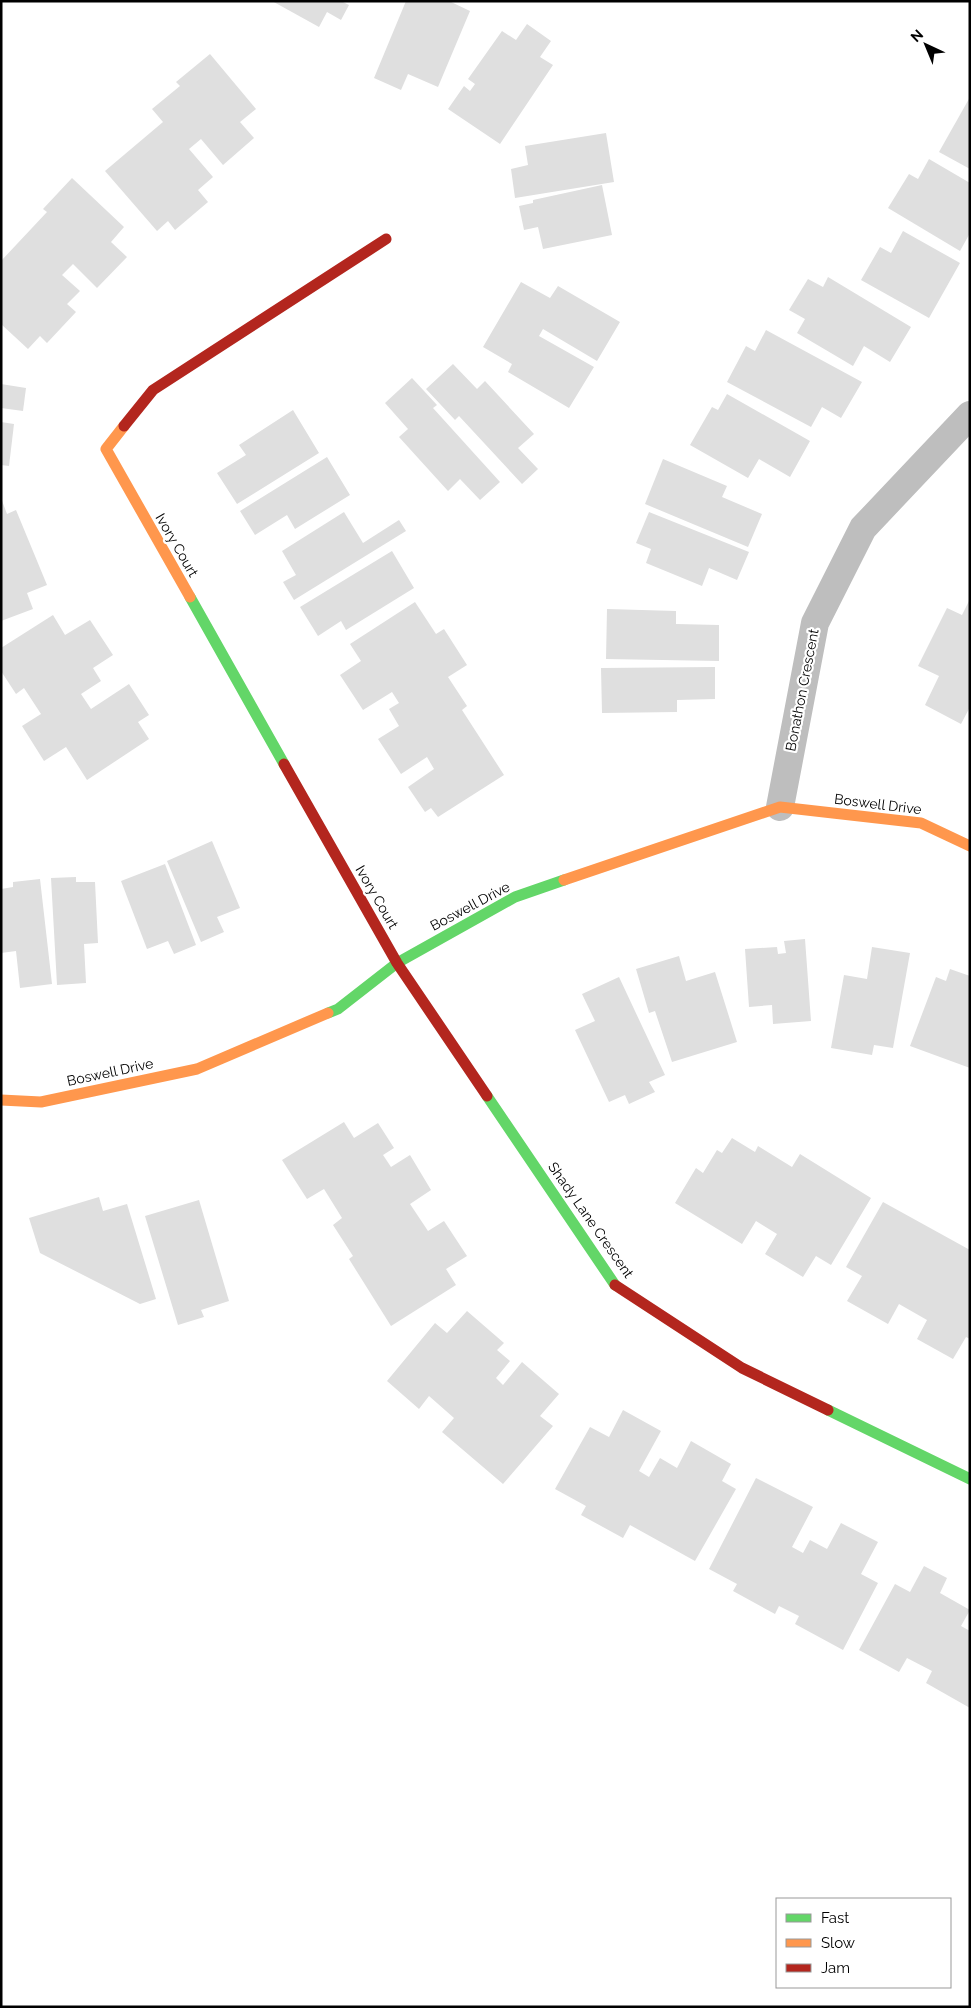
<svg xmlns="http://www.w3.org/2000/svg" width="971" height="2008" viewBox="0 0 971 2008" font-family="Raleway,sans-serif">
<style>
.building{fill:#dfdfdf}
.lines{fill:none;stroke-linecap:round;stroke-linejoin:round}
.street{stroke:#bebebe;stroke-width:28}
.fast{stroke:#63d668;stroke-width:11}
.slow{stroke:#ff974d;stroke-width:11}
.jam{stroke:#b3261e;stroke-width:11}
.labels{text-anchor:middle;stroke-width:4.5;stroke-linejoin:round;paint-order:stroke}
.street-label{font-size:14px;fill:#000;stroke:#fff}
</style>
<rect width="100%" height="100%" fill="#fff"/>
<!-- building -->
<g class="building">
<polygon points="272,1 341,1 349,5 341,20 327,12 319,27"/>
<polygon points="406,1 449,1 470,11 438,87 408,74 401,90 374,78"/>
<polygon points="527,24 551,41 540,57 553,65 500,144 448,109 464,86 470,91 475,84 468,79 502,31 516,40"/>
<polygon points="210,54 256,109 240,122 254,138 223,165 201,139 189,149 213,177 198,190 208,202 175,230 168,221 157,231 105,171 163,122 152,109 180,86 176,82"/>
<polygon points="970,97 970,169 939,152"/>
<polygon points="606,133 614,182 515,198 511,169 528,165 525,146"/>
<polygon points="929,159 970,183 970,233 960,251 888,208 909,174 918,179"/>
<polygon points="72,178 124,227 111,242 127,257 97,288 73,264 62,275 80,291 67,304 76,312 47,343 40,336 28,349 1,324 1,261 47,212 43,209"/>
<polygon points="602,185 612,235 543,249 538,227 524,230 519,206 533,203 533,200"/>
<polygon points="903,231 960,263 929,318 861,280 880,247 891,253"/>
<polygon points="828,277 911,327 890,362 864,346 853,366 797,333 805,319 789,310 808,279 823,287"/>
<polygon points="521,282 550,298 558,286 620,322 597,361 543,329 539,336 594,367 569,408 508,372 512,364 483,347"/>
<polygon points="766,330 862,382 841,418 822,407 811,427 727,382 746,346 755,351"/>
<polygon points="453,364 477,389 485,381 534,434 518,448 538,469 522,484 459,416 455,420 426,389"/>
<polygon points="412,378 437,405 433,408 500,482 480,500 460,479 448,491 399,437 408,429 385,403"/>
<polygon points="1,384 26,388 23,411 1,408"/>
<polygon points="727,394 810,441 790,477 759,459 748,478 690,445 712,407 718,410"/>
<polygon points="293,410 319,453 237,504 217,473 246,455 239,445"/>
<polygon points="1,422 14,424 9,466 1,465"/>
<polygon points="327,457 350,495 295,529 287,515 255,535 240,511"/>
<polygon points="663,459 727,486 722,497 762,514 748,547 645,504"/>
<polygon points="1,498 7,514 16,510 47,585 27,593 33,609 1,621"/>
<polygon points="344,512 363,543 399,520 406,531 294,600 283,582 296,575 282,551"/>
<polygon points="649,512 749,552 737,580 709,568 702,586 646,563 651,549 636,543"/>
<polygon points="392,551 414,588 346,630 341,621 318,636 300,607"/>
<polygon points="970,599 970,707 961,724 925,705 939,676 918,666 947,608 962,615"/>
<polygon points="415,602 436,634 444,629 467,665 448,677 467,706 462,710 504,775 438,817 431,808 425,812 408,787 434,769 427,757 401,774 378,739 399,726 389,709 399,703 392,692 363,710 340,675 361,661 350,644"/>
<polygon points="607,609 676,611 676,624 719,625 719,661 606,659"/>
<polygon points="53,615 65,635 90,620 113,655 93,668 101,681 81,694 91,709 129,684 149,715 138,722 149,739 87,780 66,747 44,761 22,726 41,714 24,688 16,694 1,671 1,648"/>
<polygon points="715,667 715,699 677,700 677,712 602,713 601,668"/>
<polygon points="212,841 240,908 217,917 224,932 201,942 167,861"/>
<polygon points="165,864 196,945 174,954 168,941 147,949 121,881"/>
<polygon points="76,877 76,882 95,882 98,943 84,944 86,983 57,985 51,878"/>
<polygon points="40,879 52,984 20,988 16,951 1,953 1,889 13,887 13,882"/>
<polygon points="805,939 811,1021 773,1024 772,1005 749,1007 745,949 777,947 778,954 786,953 784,941"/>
<polygon points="872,947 910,953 893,1048 874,1045 872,1055 831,1048 844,975 867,979"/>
<polygon points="679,956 686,981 715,972 737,1042 672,1062 655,1011 649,1013 636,969"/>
<polygon points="950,969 970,976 970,1068 910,1046 936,977 946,981"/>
<polygon points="619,977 665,1075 649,1082 655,1092 629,1104 625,1095 609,1102 575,1030 595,1021 582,994"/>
<polygon points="344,1122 354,1138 378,1123 394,1148 383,1155 391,1167 410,1155 431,1190 410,1204 428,1231 444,1221 467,1256 446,1269 456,1285 391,1326 349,1259 353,1256 333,1225 342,1218 324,1189 307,1199 282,1160"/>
<polygon points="732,1138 755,1152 758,1146 792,1167 800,1154 871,1198 831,1265 816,1256 803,1277 765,1254 777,1234 756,1221 742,1244 675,1203 696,1168 703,1173 717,1150 722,1153"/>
<polygon points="99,1197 103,1211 127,1204 156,1299 140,1304 40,1253 29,1218"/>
<polygon points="199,1200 229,1301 201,1310 204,1317 178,1325 145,1216"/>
<polygon points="883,1202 970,1250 970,1339 966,1337 953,1359 917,1339 927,1320 899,1304 888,1324 847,1301 862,1276 846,1267"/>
<polygon points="467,1311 504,1343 497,1350 510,1361 496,1378 503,1385 522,1362 559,1394 540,1416 553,1426 503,1484 442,1432 454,1418 429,1396 419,1409 387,1381 435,1323 447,1333"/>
<polygon points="623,1410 661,1431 639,1471 649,1477 660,1458 677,1468 691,1441 731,1464 722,1481 736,1489 695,1561 630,1525 623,1538 581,1515 586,1506 555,1489 590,1427 609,1437"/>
<polygon points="756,1478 813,1507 792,1547 803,1553 810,1540 827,1549 841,1523 878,1542 861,1574 878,1583 843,1650 795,1624 799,1616 779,1606 775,1614 733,1591 737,1584 709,1569"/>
<polygon points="924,1566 947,1578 940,1593 970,1610 961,1626 970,1631 970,1708 926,1683 932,1671 907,1658 899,1672 859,1650 895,1584 910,1592"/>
</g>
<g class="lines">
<!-- street -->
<polyline class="street" points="780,807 815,623 863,528 970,415"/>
<!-- fast -->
<g class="fast">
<polyline points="190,597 284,764"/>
<polyline points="328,1013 338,1009 397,963 515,897 564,880"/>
<polyline points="487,1096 615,1285"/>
<polyline points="828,1410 970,1479"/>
</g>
<!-- slow -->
<g class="slow">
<polyline points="124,426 106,449 190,597"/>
<polyline points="564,880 780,807 921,823 970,846"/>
<polyline points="1,1100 41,1102 197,1069 328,1013"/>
</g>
<!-- jam -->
<g class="jam">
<polyline points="124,426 153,390 386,239"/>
<polyline points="284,764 397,963 487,1096"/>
<polyline points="615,1285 742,1368 828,1410"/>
</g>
</g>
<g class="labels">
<!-- street labels -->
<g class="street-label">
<text transform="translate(177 545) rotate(60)" y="5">Ivory Court</text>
<text transform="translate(802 690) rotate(-79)" y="5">Bonathon Crescent</text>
<text transform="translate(878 804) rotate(7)" y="5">Boswell Drive</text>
<text transform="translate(377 897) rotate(60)" y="5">Ivory Court</text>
<text transform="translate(470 906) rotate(-28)" y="5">Boswell Drive</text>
<text transform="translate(110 1072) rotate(-12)" y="5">Boswell Drive</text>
<text transform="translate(591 1220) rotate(55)" y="5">Shady Lane Crescent</text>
</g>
</g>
<!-- border -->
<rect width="971" height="2008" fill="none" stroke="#000000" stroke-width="5"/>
<!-- legend -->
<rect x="776" y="1898" width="175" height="90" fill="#ffffff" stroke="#999999"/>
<rect x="786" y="1914" width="25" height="8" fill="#63d668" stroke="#999999"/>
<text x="821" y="1923" font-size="15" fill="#000000">Fast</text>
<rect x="786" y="1939" width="25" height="8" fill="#ff974d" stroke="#999999"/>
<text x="821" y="1948" font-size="15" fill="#000000">Slow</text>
<rect x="786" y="1964" width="25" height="8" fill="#b3261e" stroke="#999999"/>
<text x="821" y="1973" font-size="15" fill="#000000">Jam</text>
<!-- north arrow -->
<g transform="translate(926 45) rotate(316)" stroke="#ffffff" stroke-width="4" paint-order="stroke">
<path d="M0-4L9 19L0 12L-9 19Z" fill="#000000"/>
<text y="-8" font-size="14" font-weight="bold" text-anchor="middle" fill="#000000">N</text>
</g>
</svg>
